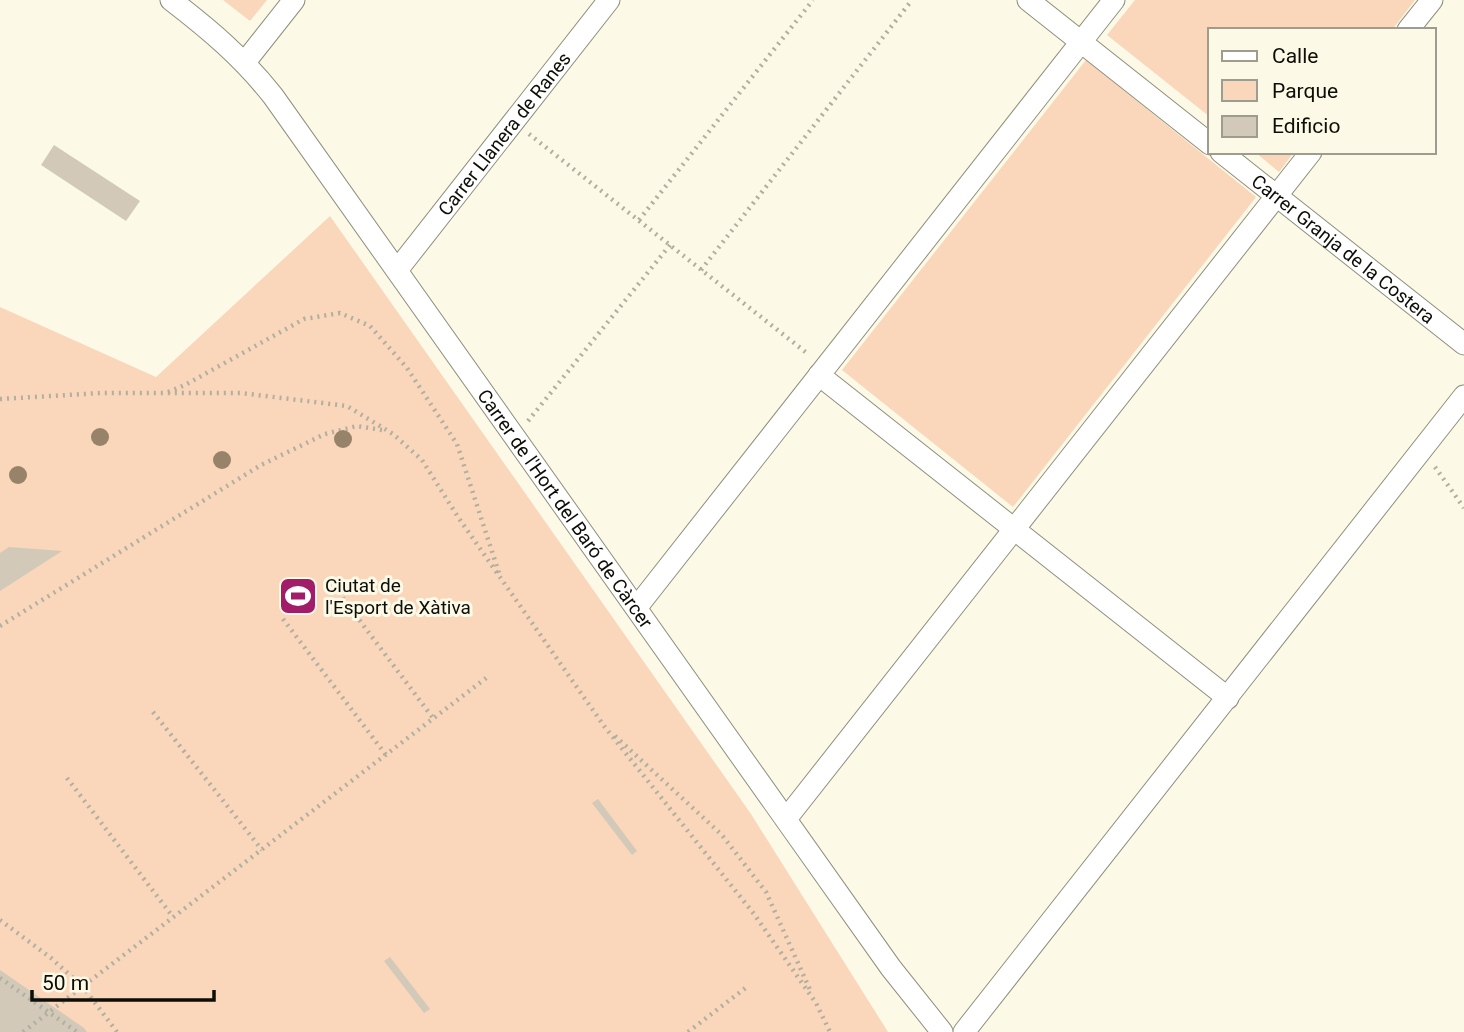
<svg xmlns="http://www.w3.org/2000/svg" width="1464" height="1032" viewBox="0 0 1464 1032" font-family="Roboto,sans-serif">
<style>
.green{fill:#fad6bb}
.building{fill:#d3c9b9}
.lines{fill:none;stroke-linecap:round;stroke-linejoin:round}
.minor-casing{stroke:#908f7e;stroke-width:23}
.path{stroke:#b0afa0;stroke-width:4.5;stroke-dasharray:2 5;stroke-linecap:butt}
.minor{stroke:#fff;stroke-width:21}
.tree{fill:#968369}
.labels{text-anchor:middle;stroke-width:6;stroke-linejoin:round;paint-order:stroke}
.street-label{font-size:19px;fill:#0e0e08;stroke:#fcfae7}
.poi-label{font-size:19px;fill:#0e0e08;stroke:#fcfae7;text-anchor:start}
</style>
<rect width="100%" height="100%" fill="#fcfae7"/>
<!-- green -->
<g class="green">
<polygon points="223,0 267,0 250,21"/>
<polygon points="1135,0 1415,0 1392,30 1210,30 1210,117 1107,35"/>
<polygon points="1086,60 1256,197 1013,507 842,370"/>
<polygon points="1255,152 1294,152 1279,172"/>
<polygon points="330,216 751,814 888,1032 0,1032 0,307 156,377"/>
</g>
<!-- building -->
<g class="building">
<polygon points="54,145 140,201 126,221 41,165"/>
<polygon points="9,547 62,551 0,591 0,553"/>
<polygon points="598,799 637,851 632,855 592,803"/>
<polygon points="390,957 430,1009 424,1013 384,961"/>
<polygon points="0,970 84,1028 87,1032 0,1032"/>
</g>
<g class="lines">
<defs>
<g id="minor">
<path id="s1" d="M171,0C210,30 242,57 273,96L891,968L942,1032"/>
<polyline points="1028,0 1210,144"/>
<polyline points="1408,30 1432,0"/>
<polyline points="245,62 294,0"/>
<path id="s2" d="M1221,152L1464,344"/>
<path id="s3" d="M398,269L609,0"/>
<polyline points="819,375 1228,698"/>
<polyline points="637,607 1114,0"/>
<polyline points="786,819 1311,152"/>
<polyline points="964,1032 1464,396"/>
</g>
</defs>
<!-- minor casing -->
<use href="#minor" class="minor-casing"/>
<!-- path -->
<g class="path">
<polyline points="529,134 808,354"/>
<polyline points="639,220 813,0"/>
<polyline points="701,270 912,0"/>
<polyline points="168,392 185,385 304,319 340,313 370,326 407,368 457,444 499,573"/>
<polyline points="0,399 101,393 241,393 347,406 393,434 422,460 458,517 604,726 754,914 816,1003 830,1032"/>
<polyline points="528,421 670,245"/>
<polyline points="1435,467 1464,508"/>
<polyline points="330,581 433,718"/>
<polyline points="283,619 386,755"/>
<polyline points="0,626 261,465 325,434 357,426 382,430"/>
<polyline points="153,712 262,850"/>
<polyline points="615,736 722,835 766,892 811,992"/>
<polyline points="67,778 173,917"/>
<polyline points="0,920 51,958 83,987 117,1032"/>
<polyline points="0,978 77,1032"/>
<polyline points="23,1032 490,675"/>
<polyline points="688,1032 748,986"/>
</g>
<!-- minor -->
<use href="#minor" class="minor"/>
</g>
<!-- trees -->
<g class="tree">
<circle cx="100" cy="437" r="9"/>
<circle cx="343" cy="439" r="9"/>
<circle cx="222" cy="460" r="9"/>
<circle cx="18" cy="475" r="9"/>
</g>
<!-- icons -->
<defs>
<symbol id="stadium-square" viewBox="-11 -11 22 22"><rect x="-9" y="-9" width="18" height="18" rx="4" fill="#a11c69" stroke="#fcfae7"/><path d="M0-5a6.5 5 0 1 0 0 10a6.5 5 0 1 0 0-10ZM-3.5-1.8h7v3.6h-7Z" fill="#fff"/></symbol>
</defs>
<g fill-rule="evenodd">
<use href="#stadium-square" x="276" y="574" width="44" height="44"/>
</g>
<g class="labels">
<!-- street labels -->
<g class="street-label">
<text dy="7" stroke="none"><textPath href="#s3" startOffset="172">Carrer Llanera de Ranes</textPath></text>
<text dy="7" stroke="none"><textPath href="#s2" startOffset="156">Carrer Granja de la Costera</textPath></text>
<text dy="7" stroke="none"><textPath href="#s1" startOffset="646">Carrer de l'Hort del Baró de Càrcer</textPath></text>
</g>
<!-- poi labels -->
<g class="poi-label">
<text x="325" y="592">Ciutat de<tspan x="325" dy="22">l'Esport de Xàtiva</tspan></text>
</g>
</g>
<!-- legend -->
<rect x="1208" y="28" width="228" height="126" fill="#fcfae7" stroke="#9d9c8e" stroke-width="2"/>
<rect x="1222" y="51" width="35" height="10" fill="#ffffff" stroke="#9d9c8e" stroke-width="2"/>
<text x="1272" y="63" font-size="21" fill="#0e0e08">Calle</text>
<rect x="1222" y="80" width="35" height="21" fill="#fad6bb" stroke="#9d9c8e" stroke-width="2"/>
<text x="1272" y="98" font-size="21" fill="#0e0e08">Parque</text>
<rect x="1222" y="116" width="35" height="21" fill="#d3c9b9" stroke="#9d9c8e" stroke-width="2"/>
<text x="1272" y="133" font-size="21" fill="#0e0e08">Edificio</text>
<!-- scale -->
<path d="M32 990v10h182v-10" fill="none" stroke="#0e0e08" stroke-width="3.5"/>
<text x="42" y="990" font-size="21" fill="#0e0e08" stroke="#fcfae7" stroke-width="5" paint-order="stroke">50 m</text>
</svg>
